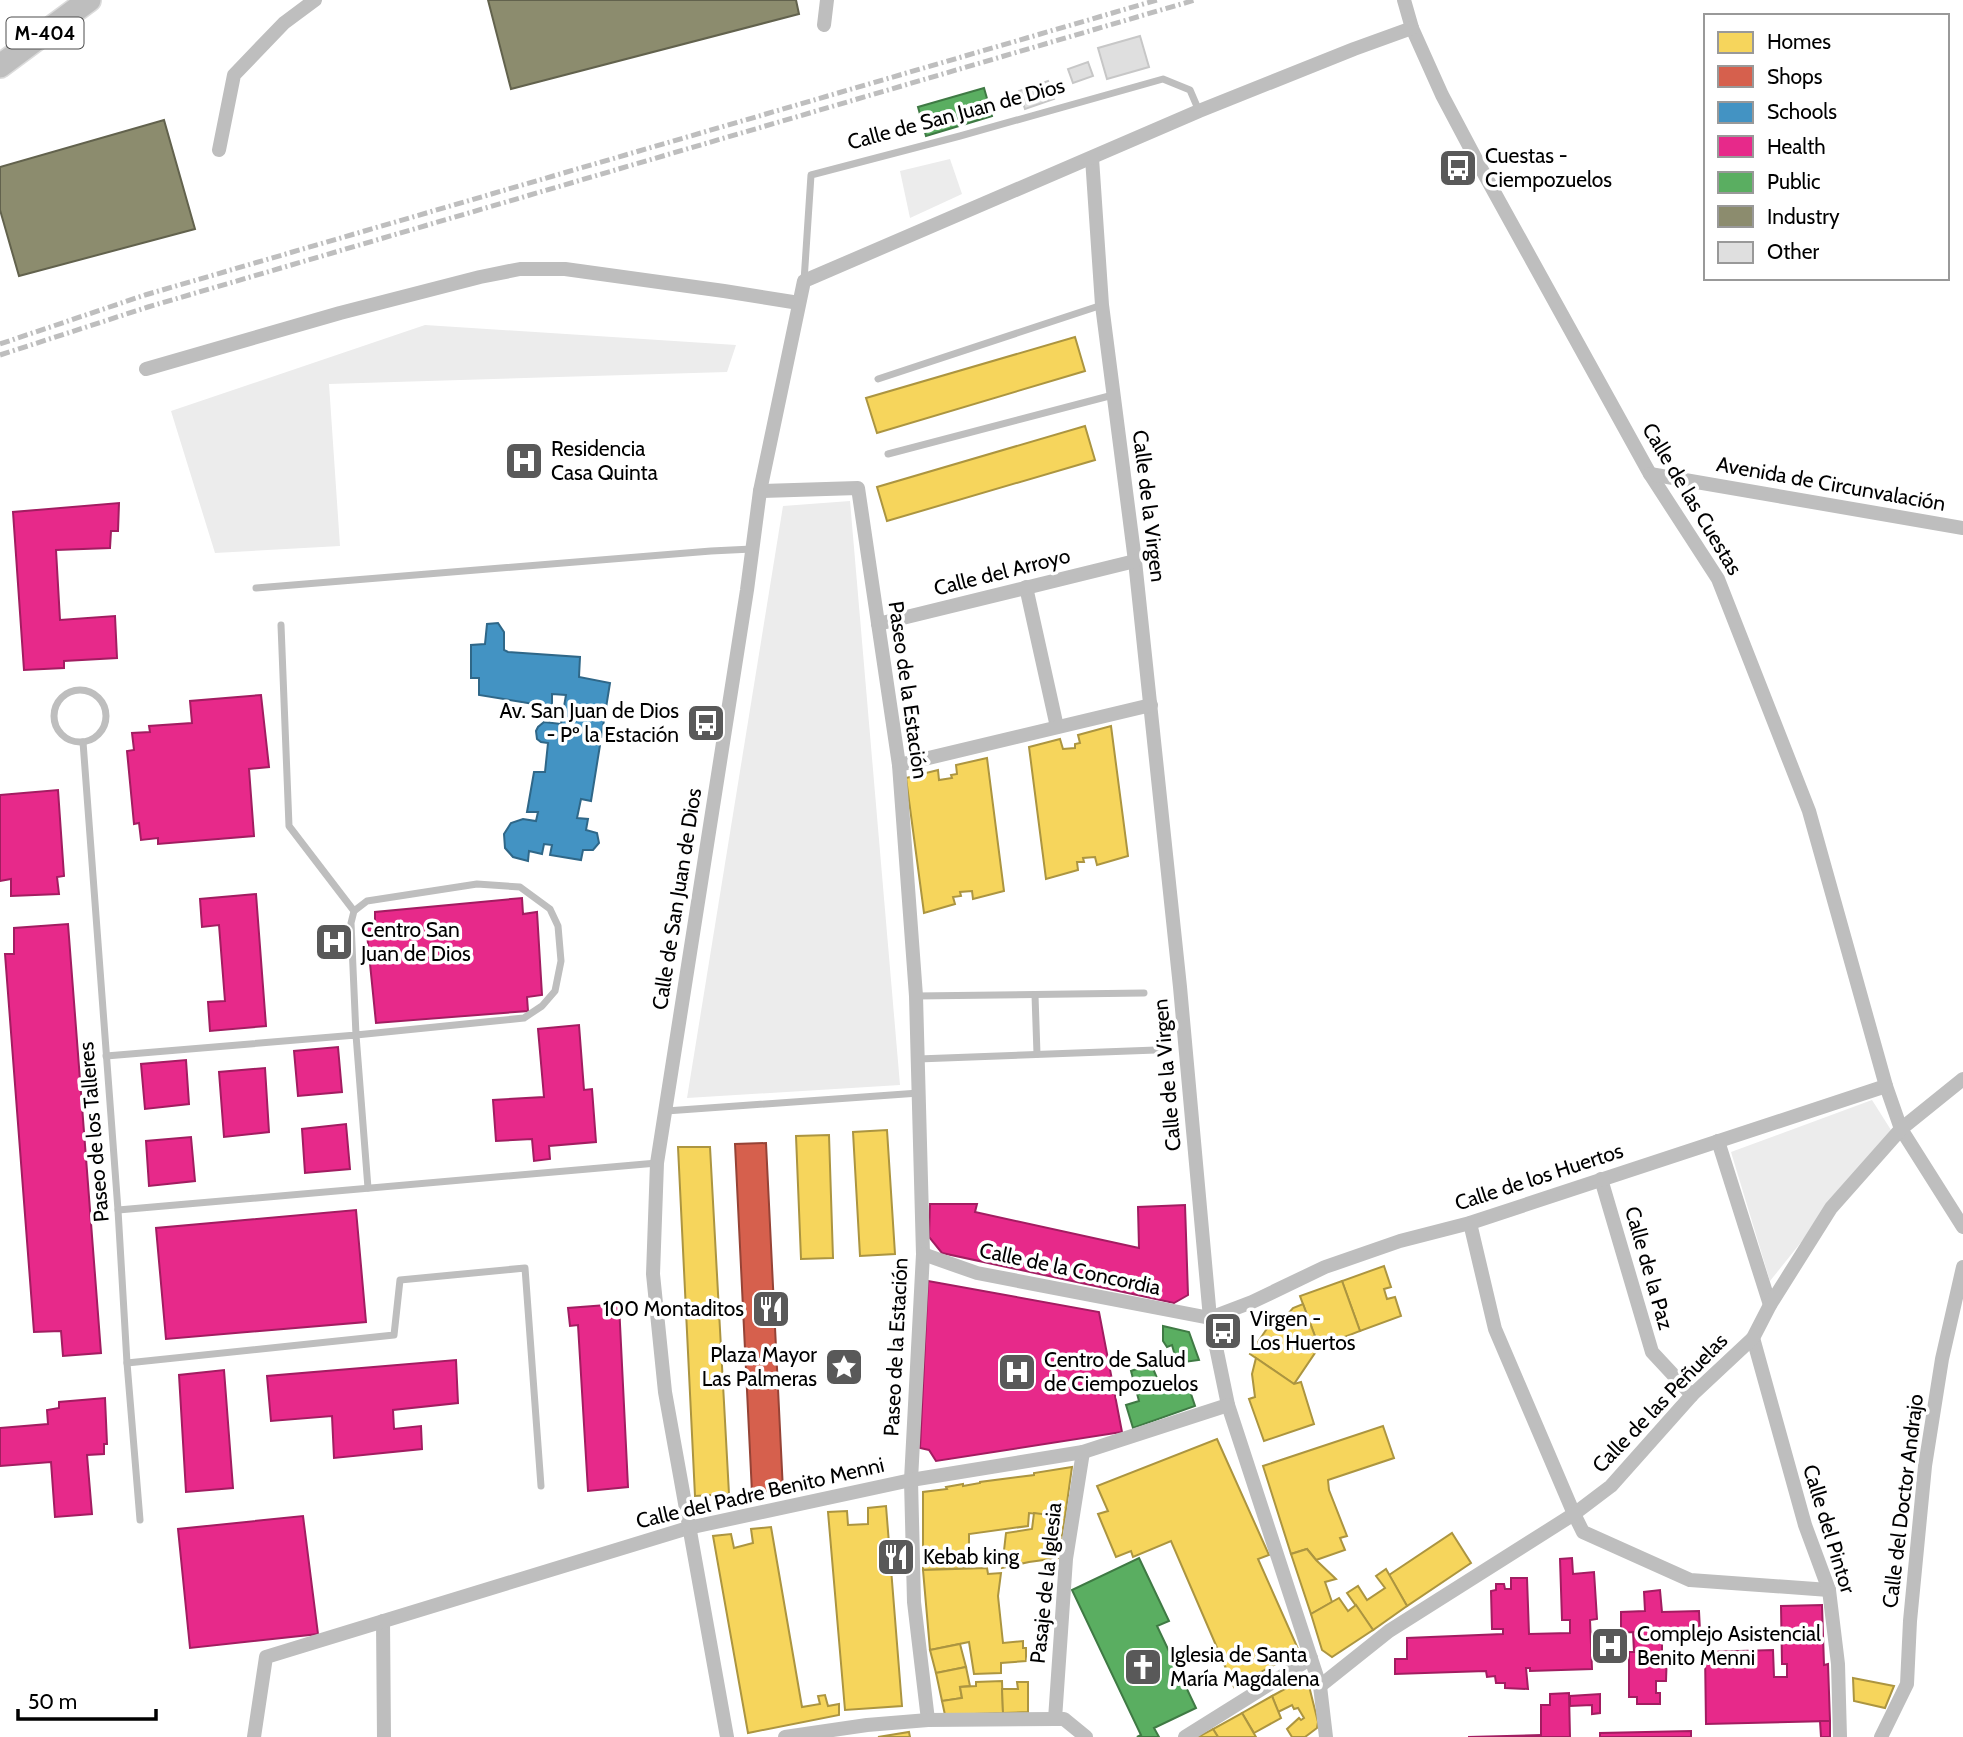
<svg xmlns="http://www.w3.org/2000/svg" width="1963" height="1737" viewBox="0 0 1963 1737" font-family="Cabin,sans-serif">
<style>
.green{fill:#ececec}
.homes{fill:#f6d55c;stroke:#ac9540;stroke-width:2}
.shops{fill:#d6604d;stroke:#964336;stroke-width:2}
.schools{fill:#4393c3;stroke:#2f6788;stroke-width:2}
.health{fill:#e7298a;stroke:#a21d61;stroke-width:2}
.public{fill:#5aae61;stroke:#3f7a44;stroke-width:2}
.industry{fill:#8c8c6e;stroke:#62624d;stroke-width:2}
.building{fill:#dfdfdf;stroke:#c7c7c7;stroke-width:2}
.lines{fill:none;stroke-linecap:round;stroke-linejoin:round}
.primary-casing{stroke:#dbdbdb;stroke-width:26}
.lane{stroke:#bebebe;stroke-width:7}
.street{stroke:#bebebe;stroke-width:14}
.primary{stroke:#bebebe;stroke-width:23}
.rail{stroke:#bebebe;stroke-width:5;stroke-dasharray:10 3.5 2 3.5;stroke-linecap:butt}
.labels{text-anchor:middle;stroke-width:7;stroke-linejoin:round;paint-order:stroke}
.shield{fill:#fff;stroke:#4c4c4c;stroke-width:2}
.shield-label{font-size:19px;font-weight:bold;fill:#000}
.street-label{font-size:21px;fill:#000;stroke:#fff}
.poi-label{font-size:21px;fill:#000;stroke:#fff;text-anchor:start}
</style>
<rect width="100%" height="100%" fill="#fff"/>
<!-- green -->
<g class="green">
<polygon points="950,159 962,194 910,218 900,171"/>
<polygon points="425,325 736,345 727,372 329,384 340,546 215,553 171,411"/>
<polygon points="850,501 900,1085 687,1098 783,506"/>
<polygon points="1872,1100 1891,1130 1770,1281 1731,1152"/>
</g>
<!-- homes -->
<g class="homes">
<polygon points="1075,337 1085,371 877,433 866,398"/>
<polygon points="1085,426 1095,460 887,521 877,487"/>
<polygon points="1111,726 1128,856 1097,865 1095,857 1083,858 1084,862 1077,862 1078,870 1046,879 1029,747 1060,739 1063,749 1075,748 1075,744 1080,743 1078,735"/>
<polygon points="987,758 1004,891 973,899 972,891 960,892 961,896 953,897 955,904 924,913 906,778 938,770 939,780 952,778 951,775 957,774 956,765"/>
<polygon points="887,1130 895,1254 860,1256 853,1132"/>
<polygon points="829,1135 833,1258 801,1259 796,1136"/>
<polygon points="678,1147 710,1147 729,1494 695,1496"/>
<polygon points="1384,1266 1391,1287 1384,1289 1387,1299 1395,1297 1401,1316 1360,1331 1342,1281"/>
<polygon points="1342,1281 1360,1331 1319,1347 1300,1296"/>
<polygon points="1303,1304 1319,1347 1294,1384 1250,1354 1274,1318 1281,1322 1293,1308"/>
<polygon points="1256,1358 1294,1384 1301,1382 1314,1424 1264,1441 1249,1399 1255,1397 1252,1374"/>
<polygon points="1383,1426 1394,1458 1328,1480 1329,1490 1347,1536 1340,1538 1345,1550 1316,1560 1307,1549 1291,1554 1263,1466"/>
<polygon points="1217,1439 1269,1555 1258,1559 1299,1651 1234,1687 1171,1541 1133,1557 1131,1551 1116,1557 1098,1514 1108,1511 1097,1486"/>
<polygon points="1072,1467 1065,1517 1029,1513 1028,1526 969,1534 969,1568 923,1570 923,1492 947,1489 946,1487 963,1484 963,1486 980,1483 980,1482 1034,1475 1034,1473"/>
<polygon points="886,1506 902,1706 845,1710 828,1512 847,1511 848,1525 868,1524 868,1508"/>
<polygon points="1034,1513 1065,1517 1058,1558 1029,1562 1002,1568 1006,1533 1032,1529"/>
<polygon points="771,1527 802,1707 820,1704 818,1696 825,1695 828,1706 839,1704 839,1715 748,1733 713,1536 731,1534 734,1548 753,1543 751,1529"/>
<polygon points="1452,1533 1471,1563 1407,1606 1389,1575"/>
<polygon points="1307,1549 1316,1560 1336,1579 1325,1582 1332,1602 1311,1614 1291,1554"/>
<polygon points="987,1568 988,1574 1001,1573 998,1596 1003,1643 1023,1641 1023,1648 1026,1648 1026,1661 1001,1663 1001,1673 974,1674 969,1642 930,1650 923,1570"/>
<polygon points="1386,1569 1407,1606 1373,1630 1347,1593 1358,1586 1367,1600 1385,1588 1376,1576"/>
<polygon points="1339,1598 1348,1611 1356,1605 1373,1630 1332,1657 1322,1650 1311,1614"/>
<polygon points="960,1644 966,1667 936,1673 930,1650"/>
<polygon points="966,1667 970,1686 960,1687 962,1698 942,1701 936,1673"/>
<polygon points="1853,1678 1894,1686 1885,1708 1854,1701"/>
<polygon points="1301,1680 1308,1682 1318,1722 1317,1728 1305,1737 1292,1737 1287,1729 1299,1718 1301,1720 1304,1718 1298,1708 1294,1709 1292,1705 1278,1712 1272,1696"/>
<polygon points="1002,1681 1003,1713 945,1715 942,1701 962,1698 960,1687 976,1686 976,1682"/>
<polygon points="1017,1682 1028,1682 1028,1712 1003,1713 1002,1689 1018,1689"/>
<polygon points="1272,1696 1281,1718 1254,1733 1242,1713"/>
<polygon points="1242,1713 1256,1737 1218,1737 1213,1729"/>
<polygon points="1213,1729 1218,1737 1198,1737"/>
<polygon points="909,1732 910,1737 878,1737"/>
</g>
<!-- shops -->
<polygon class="shops" points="766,1143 783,1491 752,1493 735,1144"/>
<!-- schools -->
<polygon class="schools" points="498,623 504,632 504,650 508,652 580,657 579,677 610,683 591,801 581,799 577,818 588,819 586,830 597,833 599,843 593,850 583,850 581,860 550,855 552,845 544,844 542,854 529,851 528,861 513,857 505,848 504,834 511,823 523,819 536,821 538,812 527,812 534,772 545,772 548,743 541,742 537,739 536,731 538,727 544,722 561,724 566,695 552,694 552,707 479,695 479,678 471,678 471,645 485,644 487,624"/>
<!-- health -->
<g class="health">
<polygon points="119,503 118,531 111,531 110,548 56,550 60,620 115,616 117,658 64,661 64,668 24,670 13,512"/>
<polygon points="261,695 269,767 249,769 254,836 158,844 158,838 141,840 139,823 134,824 127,751 134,750 132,733 150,732 149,726 192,723 190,701"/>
<polygon points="58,790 64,876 57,877 59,894 11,896 11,879 0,881 0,795"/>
<polygon points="256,894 266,1026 210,1031 208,1002 225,1001 219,925 202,927 200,899"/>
<polygon points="522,898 523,914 537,912 542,995 527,997 528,1011 376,1023 366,924 375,923 375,912"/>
<polygon points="68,924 101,1353 63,1356 61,1331 34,1332 5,954 14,954 14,928"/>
<polygon points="579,1025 584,1090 592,1089 596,1142 549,1146 550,1159 534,1161 532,1139 496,1141 493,1100 544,1097 538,1029"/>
<polygon points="338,1047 342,1092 298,1096 294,1051"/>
<polygon points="186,1060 189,1104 145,1109 141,1064"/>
<polygon points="265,1068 269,1132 224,1137 219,1072"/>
<polygon points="346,1124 350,1169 305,1173 302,1129"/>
<polygon points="191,1137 195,1181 149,1186 146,1141"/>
<polygon points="930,1204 977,1204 975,1212 1139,1248 1138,1207 1185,1205 1188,1295 1174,1303 942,1253 929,1237"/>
<polygon points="356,1210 366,1322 166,1339 156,1228"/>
<polygon points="928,1281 1099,1312 1122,1432 936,1461 929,1450 920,1448"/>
<polygon points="619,1304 628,1487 588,1491 578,1325 570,1326 568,1308"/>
<polygon points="456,1360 458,1403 393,1410 394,1429 421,1426 422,1449 334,1458 332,1416 271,1421 267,1376"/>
<polygon points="224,1370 233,1488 186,1492 179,1375"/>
<polygon points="105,1398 107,1444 104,1444 104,1454 87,1455 92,1514 55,1517 51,1462 0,1466 0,1428 48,1424 47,1410 59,1408 59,1402"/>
<polygon points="303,1516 318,1634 190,1648 178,1529"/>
<polygon points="1572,1558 1573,1574 1594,1572 1597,1619 1590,1620 1592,1669 1530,1671 1530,1668 1526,1668 1528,1689 1505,1688 1505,1683 1496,1683 1495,1676 1487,1677 1486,1671 1395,1674 1395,1659 1407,1659 1407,1638 1503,1634 1503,1629 1492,1629 1491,1591 1496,1590 1496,1584 1504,1584 1505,1589 1511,1589 1511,1578 1527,1578 1529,1634 1570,1633 1570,1620 1562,1620 1560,1559"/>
<polygon points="1660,1590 1662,1612 1699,1611 1700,1631 1662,1632 1662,1652 1667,1652 1666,1681 1656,1681 1656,1693 1660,1693 1660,1704 1637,1704 1637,1697 1629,1697 1629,1652 1634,1652 1633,1632 1621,1633 1621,1612 1645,1611 1644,1592"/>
<polygon points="1822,1605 1824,1665 1828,1664 1830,1721 1706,1724 1705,1652 1773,1650 1774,1677 1787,1677 1787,1664 1782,1664 1781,1606"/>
<polygon points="1569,1693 1570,1737 1541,1737 1541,1705 1550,1705 1550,1694"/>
<polygon points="1600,1694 1600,1713 1592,1714 1592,1705 1570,1706 1570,1696"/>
<polygon points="1820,1721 1830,1721 1830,1737 1821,1737"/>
<polygon points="1691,1731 1691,1737 1600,1737 1600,1733"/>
<polygon points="1541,1735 1541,1737 1468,1737"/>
</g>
<!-- public -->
<g class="public">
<polygon points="984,88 992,116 926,136 918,107"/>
<polygon points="1163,1326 1189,1332 1199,1360 1177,1363 1172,1345 1167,1347 1163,1341"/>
<polygon points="1151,1364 1163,1392 1188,1385 1195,1406 1133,1428 1126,1405 1139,1401 1131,1371"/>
<polygon points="1139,1558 1169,1621 1157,1626 1196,1708 1154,1728 1159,1737 1137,1737 1141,1735 1072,1590"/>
</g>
<!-- industry -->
<g class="industry">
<polygon points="488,0 796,0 799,14 511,89"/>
<polygon points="164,120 195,229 19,276 0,210 0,167"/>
</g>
<!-- building -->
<g class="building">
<polygon points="1140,36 1149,67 1107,79 1098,48"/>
<polygon points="1088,62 1093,76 1073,83 1068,69"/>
<polygon points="1048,81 1054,99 1025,109 1019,91"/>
</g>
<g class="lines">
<defs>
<polyline id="primary" points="0,66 89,0"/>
</defs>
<!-- primary casing -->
<use href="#primary" class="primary-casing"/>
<!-- lane -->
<g class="lane">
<polyline points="804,281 811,175 960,136 1163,79 1190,90 1199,111"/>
<polyline points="878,379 1102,305"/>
<polyline points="888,454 1113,395"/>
<polyline points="256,588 711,551 752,549"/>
<polyline points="281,625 289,826 354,911"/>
<circle cx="80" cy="716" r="26"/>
<polyline points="83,742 118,1210 127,1363 140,1520"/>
<polyline points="1035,995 1037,1054"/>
<polyline points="916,996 1144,993"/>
<polyline points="106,1056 356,1035 524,1018 542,1006 555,991 561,961 558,926 550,909 520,887 477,884 367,901 354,911 351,923 356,1035 368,1188"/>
<polyline points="918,1059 1156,1050"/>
<polyline points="666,1111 919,1093"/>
<polyline points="118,1210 657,1163"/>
<polyline points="127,1363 394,1335 400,1280 525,1268 541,1486"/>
</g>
<!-- street -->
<g class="street">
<polyline points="1404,0 1412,28 1442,95 1477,161 1650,474 1718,579 1809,811 1886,1086 1901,1129 1963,1227"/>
<polyline points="824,25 827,0"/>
<polyline points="219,150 234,75 284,23 315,0"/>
<polyline points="1092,158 1102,305 1135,561 1180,987 1210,1318 1228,1405 1320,1686 1326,1737"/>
<polyline points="146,369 340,313 480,277 520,269 565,269 724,291 799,303"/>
<polyline points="1650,474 1963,528"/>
<polyline points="760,491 858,488 899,765 916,996 923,1254 911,1480 914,1602 928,1720"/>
<polyline points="1026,587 1057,727"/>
<polyline points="878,624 1135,561"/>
<polyline points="899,765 1151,705"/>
<polyline points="1718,1141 1770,1305"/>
<polyline points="1601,1179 1652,1352 1692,1395"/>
<polyline points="1470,1223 1495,1329 1574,1514 1583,1532 1690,1580 1829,1590"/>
<polyline points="923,1254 977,1273 1210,1318 1252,1302 1325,1267 1400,1241 1470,1223 1886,1086"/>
<polyline points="1753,1338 1805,1525 1829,1590 1838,1664 1840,1737"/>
<polyline points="383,1621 384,1737"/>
<polyline points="1320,1686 1389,1631 1574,1514 1611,1486 1692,1395 1753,1338 1770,1305 1831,1208 1901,1129 1963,1079"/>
<polyline points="1055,1719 1066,1559 1083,1452"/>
<polyline points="254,1737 266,1657 688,1528 911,1480 1083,1452 1228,1405"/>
<polyline points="727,1737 665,1392 653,1274 657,1163 747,590 760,491 804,281 1199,111 1354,49 1412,28"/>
<polyline points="785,1737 867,1725 928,1720 1055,1719 1064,1719 1086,1737"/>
<polyline points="1185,1737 1311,1658"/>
<polyline points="1881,1737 1907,1684 1910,1621 1925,1466 1942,1359 1963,1267"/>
</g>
<!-- primary -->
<use href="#primary" class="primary"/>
<!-- rail -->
<g class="rail">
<polyline points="0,344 145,295 1157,0"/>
<polyline points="0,355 148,307 1195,0"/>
</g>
</g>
<!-- icons -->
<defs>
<symbol id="bus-square" viewBox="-11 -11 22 22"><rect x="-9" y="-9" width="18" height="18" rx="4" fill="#595959" stroke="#fff"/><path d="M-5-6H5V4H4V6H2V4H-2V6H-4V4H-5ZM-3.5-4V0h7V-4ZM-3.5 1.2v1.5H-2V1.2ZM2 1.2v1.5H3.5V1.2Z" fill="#fff"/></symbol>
<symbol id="hospital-square" viewBox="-11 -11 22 22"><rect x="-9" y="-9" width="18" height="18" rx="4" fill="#595959" stroke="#fff"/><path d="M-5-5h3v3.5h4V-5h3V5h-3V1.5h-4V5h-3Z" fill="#fff"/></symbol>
<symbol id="restaurant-square" viewBox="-11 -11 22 22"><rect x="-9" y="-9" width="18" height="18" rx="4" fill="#595959" stroke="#fff"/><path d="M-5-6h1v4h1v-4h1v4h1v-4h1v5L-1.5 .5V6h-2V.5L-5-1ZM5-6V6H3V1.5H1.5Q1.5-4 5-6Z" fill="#fff"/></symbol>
<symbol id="sight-square" viewBox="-11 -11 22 22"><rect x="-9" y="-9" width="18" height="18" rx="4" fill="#595959" stroke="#fff"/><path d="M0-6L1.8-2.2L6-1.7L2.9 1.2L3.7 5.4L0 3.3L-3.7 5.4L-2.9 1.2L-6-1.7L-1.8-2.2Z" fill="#fff"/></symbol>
<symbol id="church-square" viewBox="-11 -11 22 22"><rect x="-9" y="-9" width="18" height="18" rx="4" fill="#595959" stroke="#fff"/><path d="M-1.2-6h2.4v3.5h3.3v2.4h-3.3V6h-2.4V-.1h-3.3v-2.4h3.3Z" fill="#fff"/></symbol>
</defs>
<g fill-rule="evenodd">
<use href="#bus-square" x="1436" y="146" width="44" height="44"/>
<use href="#hospital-square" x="502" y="439" width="44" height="44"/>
<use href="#bus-square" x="684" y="701" width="44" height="44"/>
<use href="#hospital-square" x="312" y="920" width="44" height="44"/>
<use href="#restaurant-square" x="749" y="1287" width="44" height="44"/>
<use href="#bus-square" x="1201" y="1309" width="44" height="44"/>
<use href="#sight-square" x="822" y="1345" width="44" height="44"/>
<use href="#hospital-square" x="995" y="1350" width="44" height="44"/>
<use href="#restaurant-square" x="874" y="1535" width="44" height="44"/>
<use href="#hospital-square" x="1588" y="1624" width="44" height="44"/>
<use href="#church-square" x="1121" y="1645" width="44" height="44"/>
</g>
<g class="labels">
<!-- shield labels -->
<rect class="shield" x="6.5" y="17.5" width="77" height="31" rx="5"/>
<g class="shield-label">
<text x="45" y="40">M-404</text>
</g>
<!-- street labels -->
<g class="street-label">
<text transform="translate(956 114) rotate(-15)" y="7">Calle de San Juan de Dios</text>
<text transform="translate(1831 484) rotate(10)" y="7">Avenida de Circunvalación</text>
<text transform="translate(1692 499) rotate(59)" y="7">Calle de las Cuestas</text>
<text transform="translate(1149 506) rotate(83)" y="7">Calle de la Virgen</text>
<text transform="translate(1002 572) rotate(-14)" y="7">Calle del Arroyo</text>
<text transform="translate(908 690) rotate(82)" y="7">Paseo de la Estación</text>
<text transform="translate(677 899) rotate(-81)" y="7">Calle de San Juan de Dios</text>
<text transform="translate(1167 1075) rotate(-95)" y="7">Calle de la Virgen</text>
<text transform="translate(94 1132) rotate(-95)" y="7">Paseo de los Talleres</text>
<text transform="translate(1539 1177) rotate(-18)" y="7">Calle de los Huertos</text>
<text transform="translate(1649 1268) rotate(74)" y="7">Calle de la Paz</text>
<text transform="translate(1070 1269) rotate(12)" y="7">Calle de la Concordia</text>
<text transform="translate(896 1347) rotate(-87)" y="7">Paseo de la Estación</text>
<text transform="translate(1660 1403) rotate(-46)" y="7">Calle de las Peñuelas</text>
<text transform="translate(760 1493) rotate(-13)" y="7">Calle del Padre Benito Menni</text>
<text transform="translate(1903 1501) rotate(-83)" y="7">Calle del Doctor Andrajo</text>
<text transform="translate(1829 1529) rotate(73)" y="7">Calle del Pintor</text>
<text transform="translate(1046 1583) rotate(-84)" y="7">Pasaje de la Iglesia</text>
</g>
<!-- poi labels -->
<g class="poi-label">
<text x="1485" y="163">Cuestas -<tspan x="1485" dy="24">Ciempozuelos</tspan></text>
<text x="551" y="456">Residencia<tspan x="551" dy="24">Casa Quinta</tspan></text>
<text x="679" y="718" text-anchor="end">Av. San Juan de Dios<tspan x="679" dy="24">- Pº la Estación</tspan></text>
<text x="361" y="937">Centro San<tspan x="361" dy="24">Juan de Dios</tspan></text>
<text x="744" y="1316" text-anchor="end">100 Montaditos</text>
<text x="1250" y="1326">Virgen -<tspan x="1250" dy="24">Los Huertos</tspan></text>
<text x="817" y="1362" text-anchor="end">Plaza Mayor<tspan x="817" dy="24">Las Palmeras</tspan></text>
<text x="1044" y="1367">Centro de Salud<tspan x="1044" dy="24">de Ciempozuelos</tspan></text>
<text x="923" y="1564">Kebab king</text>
<text x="1637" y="1641">Complejo Asistencial<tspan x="1637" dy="24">Benito Menni</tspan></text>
<text x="1170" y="1662">Iglesia de Santa<tspan x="1170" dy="24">María Magdalena</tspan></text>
</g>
</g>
<!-- legend -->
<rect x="1704" y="14" width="245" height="266" fill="#ffffff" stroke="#999999" stroke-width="2"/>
<rect x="1718" y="32" width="35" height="21" fill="#f6d55c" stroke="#999999" stroke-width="2"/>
<text x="1767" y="49" font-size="21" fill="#000000">Homes</text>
<rect x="1718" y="66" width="35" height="21" fill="#d6604d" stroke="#999999" stroke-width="2"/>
<text x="1767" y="84" font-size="21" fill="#000000">Shops</text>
<rect x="1718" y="102" width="35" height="21" fill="#4393c3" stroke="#999999" stroke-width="2"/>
<text x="1767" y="119" font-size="21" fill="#000000">Schools</text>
<rect x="1718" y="136" width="35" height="21" fill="#e7298a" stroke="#999999" stroke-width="2"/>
<text x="1767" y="154" font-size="21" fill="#000000">Health</text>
<rect x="1718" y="172" width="35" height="21" fill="#5aae61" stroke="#999999" stroke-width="2"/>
<text x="1767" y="189" font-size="21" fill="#000000">Public</text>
<rect x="1718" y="206" width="35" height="21" fill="#8c8c6e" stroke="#999999" stroke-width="2"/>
<text x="1767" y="224" font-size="21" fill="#000000">Industry</text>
<rect x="1718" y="242" width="35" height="21" fill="#dfdfdf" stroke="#999999" stroke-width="2"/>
<text x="1767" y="259" font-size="21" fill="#000000">Other</text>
<!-- scale -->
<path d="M18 1709v10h138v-10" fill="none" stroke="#000000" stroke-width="3.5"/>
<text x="28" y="1709" font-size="21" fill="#000000" stroke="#ffffff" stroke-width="5" paint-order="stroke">50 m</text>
</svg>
